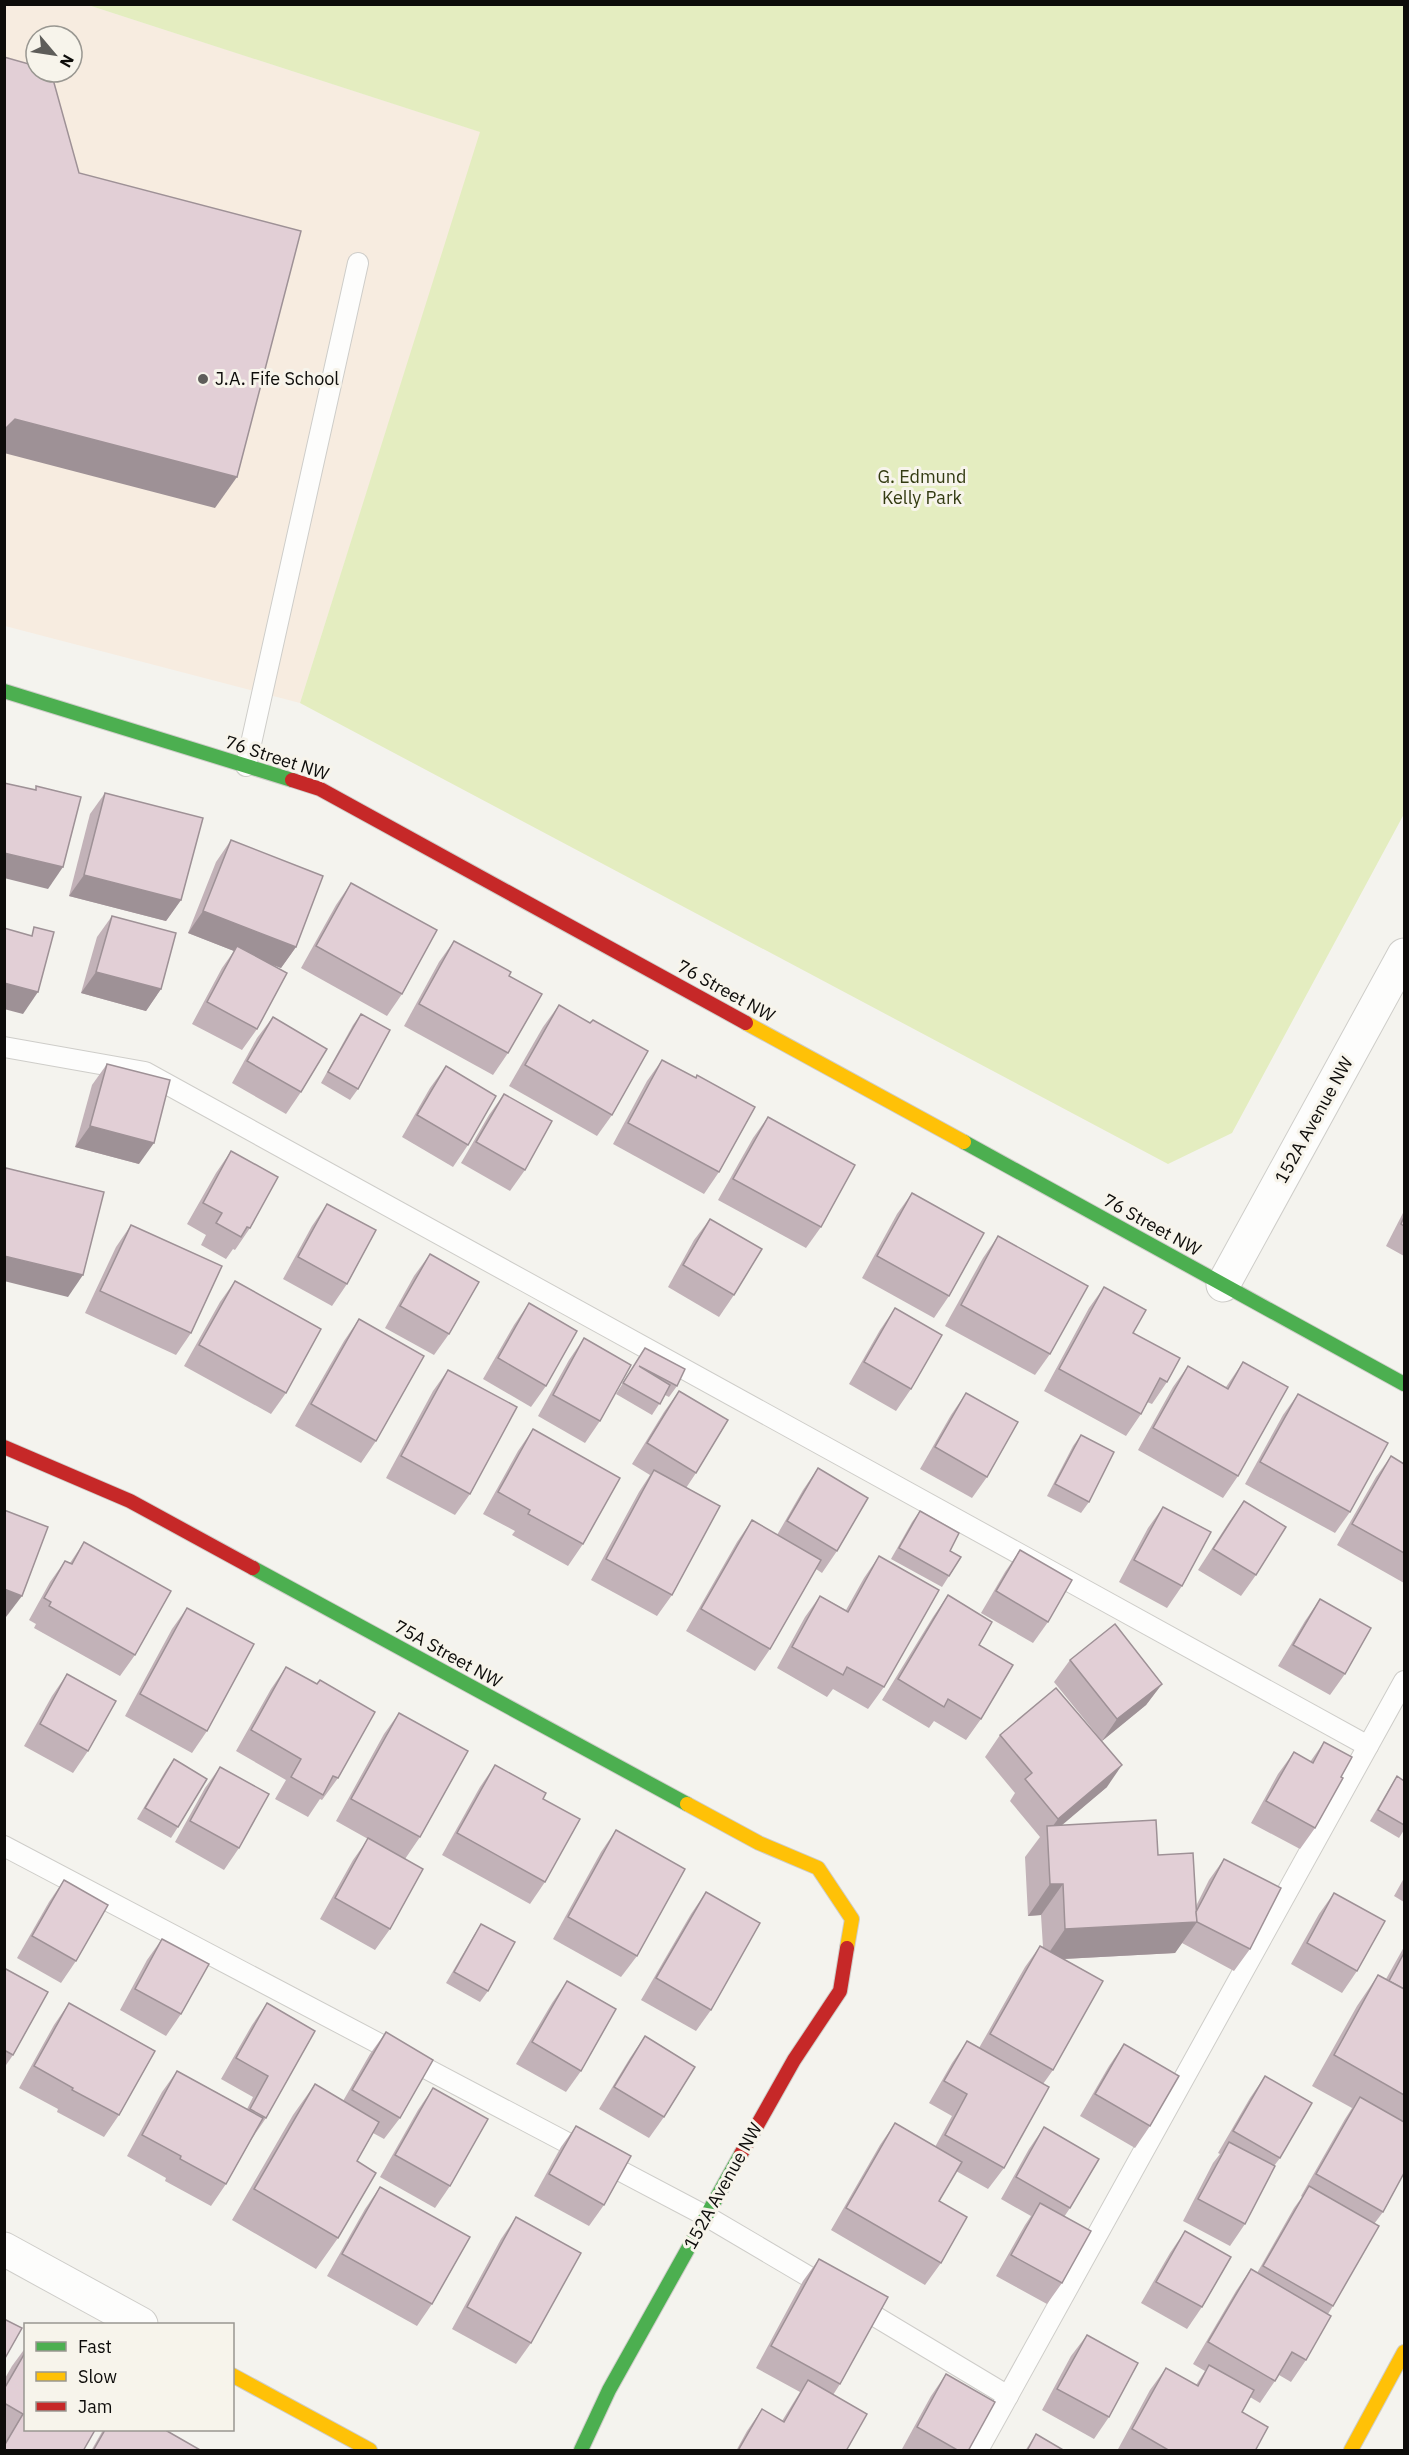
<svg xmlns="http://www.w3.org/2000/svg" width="1409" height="2455" viewBox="0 0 1409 2455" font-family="'IBM Plex Sans',sans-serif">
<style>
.education{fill:#f7ece0;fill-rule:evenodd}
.green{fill:#e4edc0}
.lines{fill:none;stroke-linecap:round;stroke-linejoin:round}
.lane-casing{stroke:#cecdc9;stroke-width:22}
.street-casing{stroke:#cecdc9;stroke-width:35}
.fast-casing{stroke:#cecdc9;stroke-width:16}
.slow-casing{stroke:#cecdc9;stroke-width:16}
.jam-casing{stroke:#cecdc9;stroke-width:16}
.lane{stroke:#fdfdfc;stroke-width:20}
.street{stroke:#fdfdfc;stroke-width:33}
.fast{stroke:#4caf50;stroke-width:14}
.slow{stroke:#ffc107;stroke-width:14}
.jam{stroke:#c62828;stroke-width:14}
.wall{fill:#c2b2b8}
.shaded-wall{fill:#9e9196}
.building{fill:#e2cfd6;stroke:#9e9196;stroke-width:1.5}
.poi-dot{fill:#5e5d5a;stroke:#f7f4eb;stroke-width:2}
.labels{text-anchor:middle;stroke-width:6;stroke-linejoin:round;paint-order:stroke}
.poi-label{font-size:18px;fill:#0d0c0a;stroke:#f7f4eb;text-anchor:start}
.park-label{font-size:18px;fill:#333b11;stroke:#f7f4eb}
.street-label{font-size:18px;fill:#0d0c0a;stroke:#f7f4eb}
</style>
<rect width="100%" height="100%" fill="#f4f3ee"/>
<!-- education -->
<path class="education" d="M4,5H88L481,132L300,703L5,626ZM36,36H72V72H36Z"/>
<!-- green -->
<polygon class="green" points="88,5 1404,5 1404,814 1232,1133 1168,1164 300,703 480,132"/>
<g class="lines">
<defs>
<g id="lane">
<polyline points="246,766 358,263"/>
<polyline points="4,1047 145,1072 1368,1746"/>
<polyline points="4,1846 706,2216 828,2288"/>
<polyline points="853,2303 1008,2396"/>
<polyline points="978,2450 1404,1681"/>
</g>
<g id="street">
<polyline points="1223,1285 1404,955"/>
<polyline points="4,2249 141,2324"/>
</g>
<g id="fast">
<polyline points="4,691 292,780"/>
<polyline points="964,1142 1404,1384"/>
<polyline points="253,1568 687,1804"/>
<polyline points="581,2450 609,2390 741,2154"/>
</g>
<g id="slow">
<polyline points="746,1023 964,1142"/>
<polyline points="687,1804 759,1843 818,1868 852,1919 847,1948"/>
<polyline points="232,2375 370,2450"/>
<polyline points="1351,2450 1404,2352"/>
</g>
<g id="jam">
<polyline points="292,780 320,789 746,1023"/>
<polyline points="4,1447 130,1501 253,1568"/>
<polyline points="741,2154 794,2060 840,1991 847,1948"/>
</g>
</defs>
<!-- lane casing -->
<use href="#lane" class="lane-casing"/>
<!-- street casing -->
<use href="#street" class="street-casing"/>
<!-- fast casing -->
<use href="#fast" class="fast-casing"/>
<!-- slow casing -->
<use href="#slow" class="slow-casing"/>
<!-- jam casing -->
<use href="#jam" class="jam-casing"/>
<!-- lane -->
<use href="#lane" class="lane"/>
<!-- street -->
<use href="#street" class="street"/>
<!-- fast -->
<use href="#fast" class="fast"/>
<!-- slow -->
<use href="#slow" class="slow"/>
<!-- jam -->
<use href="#jam" class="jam"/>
</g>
<!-- wall -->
<g class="wall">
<polygon points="105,793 181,900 166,921 69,896 90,814"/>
<polygon points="231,840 296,947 281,968 270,964 257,1029 242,1050 192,1024 222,968 234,951 188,933 216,862"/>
<polygon points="351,883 402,994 387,1016 301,968 336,905"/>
<polygon points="112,916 161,989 146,1011 81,993 97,937"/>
<polygon points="454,941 509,976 508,1053 493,1075 404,1026 439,962"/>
<polygon points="559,1005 612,1115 597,1136 509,1086 543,1027"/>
<polygon points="361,1014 358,1089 350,1100 321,1083 353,1025"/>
<polygon points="273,1017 301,1092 286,1114 232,1083 257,1038"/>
<polygon points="662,1060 695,1078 719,1172 704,1194 613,1144 647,1081"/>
<polygon points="107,1064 139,1164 75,1147 92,1085"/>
<polygon points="446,1066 468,1145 453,1167 402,1137 430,1088"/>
<polygon points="504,1094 525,1170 510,1191 461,1163 489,1115"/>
<polygon points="768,1117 821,1227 806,1248 718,1200 753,1138"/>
<polygon points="231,1151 250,1228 235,1250 233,1249 226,1259 201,1245 206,1235 187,1224 216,1173"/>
<polygon points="912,1193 949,1296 934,1318 862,1278 897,1214"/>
<polygon points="327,1204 347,1284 332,1306 283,1279 312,1226"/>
<polygon points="1404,1211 1404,1256 1386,1246"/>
<polygon points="710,1219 734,1295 719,1317 668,1287 694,1240"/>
<polygon points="131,1225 191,1333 176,1355 85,1313 116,1247"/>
<polygon points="998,1236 1050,1354 1035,1375 945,1326 983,1258"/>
<polygon points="430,1254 449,1334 434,1355 385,1328 414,1276"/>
<polygon points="235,1281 286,1393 271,1414 184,1366 220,1302"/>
<polygon points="1104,1287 1167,1382 1152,1404 1147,1402 1141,1414 1126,1436 1044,1391 1089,1308"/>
<polygon points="529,1303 546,1386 531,1407 483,1379 514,1325"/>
<polygon points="895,1308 911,1389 896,1411 849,1384 880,1330"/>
<polygon points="359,1319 376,1441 361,1463 295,1426 344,1341"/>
<polygon points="584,1338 600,1421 585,1443 538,1416 569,1360"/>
<polygon points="645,1348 677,1386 669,1397 665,1395 652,1415 616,1394"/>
<polygon points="1243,1362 1238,1476 1223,1498 1138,1450 1173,1387 1188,1366 1226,1387"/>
<polygon points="448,1370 470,1494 455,1515 386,1478 433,1391"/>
<polygon points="679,1391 696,1473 686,1488 672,1595 657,1616 591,1580 639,1492 650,1475 632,1464 664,1412"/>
<polygon points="966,1393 987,1477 972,1498 920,1469 951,1415"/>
<polygon points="1298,1394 1350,1512 1335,1533 1245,1484 1283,1415"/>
<polygon points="533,1429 583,1544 568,1566 512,1535 515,1531 483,1514 518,1451"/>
<polygon points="1081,1435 1089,1502 1081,1513 1047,1496 1073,1446"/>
<polygon points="1391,1456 1404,1464 1404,1583 1337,1545 1376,1477"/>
<polygon points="818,1468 837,1551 822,1573 816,1569 770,1649 755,1671 686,1631 737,1542 752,1520 777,1535 803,1490"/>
<polygon points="1244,1501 1256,1575 1241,1596 1198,1570 1229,1522"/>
<polygon points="1163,1507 1182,1586 1167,1608 1119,1582 1148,1528"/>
<polygon points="920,1511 950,1551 949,1576 942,1587 891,1559 912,1522"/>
<polygon points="84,1542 135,1655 120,1676 34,1628 36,1624 29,1620 50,1582 65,1561 70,1563"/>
<polygon points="1020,1550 1048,1622 1033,1643 981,1613 1005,1572"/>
<polygon points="879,1556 884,1687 868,1709 833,1689 827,1697 777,1668 805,1617 820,1596 846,1610 864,1578"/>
<polygon points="948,1595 979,1645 981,1719 966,1740 934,1721 929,1728 882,1700 933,1617"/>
<polygon points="1320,1599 1345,1674 1330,1695 1278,1666 1305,1621"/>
<polygon points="187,1608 207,1731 192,1753 125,1716 172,1629"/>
<polygon points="1070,1660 1162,1684 1146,1705 1102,1741 1054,1682"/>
<polygon points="286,1667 317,1684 320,1680 338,1778 322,1800 320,1799 308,1817 275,1799 286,1780 236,1751 271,1689"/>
<polygon points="67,1674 88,1751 73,1773 24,1746 52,1696"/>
<polygon points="399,1713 420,1837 405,1859 390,1929 375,1950 320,1919 353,1860 368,1839 336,1821 384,1734"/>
<polygon points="1000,1735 1107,1787 1061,1825 1158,1855 1196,1906 1209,1880 1224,1859 1250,1949 1234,1971 1182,1943 1175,1953 1064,1959 1053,2070 1043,2084 1004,2168 988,2189 956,2171 939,2201 941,2263 925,2285 831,2230 880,2145 895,2123 935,2147 952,2116 929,2103 952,2063 967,2041 979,2048 1025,1967 1040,1946 1043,1947 1041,1915 1028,1916 1025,1857 1040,1837 1010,1801 1015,1793 985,1757"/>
<polygon points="1324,1742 1341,1777 1315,1828 1300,1849 1251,1823 1278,1774 1294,1752 1310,1762"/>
<polygon points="174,1759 178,1827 171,1838 137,1819 166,1770"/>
<polygon points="495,1765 543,1799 545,1882 530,1904 442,1855 480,1787"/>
<polygon points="220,1767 239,1848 224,1870 175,1842 205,1788"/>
<polygon points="1397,1776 1404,1781 1404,1830 1399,1838 1370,1821 1390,1787"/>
<polygon points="616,1830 637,1956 621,1977 553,1939 601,1852"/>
<polygon points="1404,1878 1404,1902 1394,1896"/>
<polygon points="64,1880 76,1961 61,1983 17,1958 49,1902"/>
<polygon points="706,1892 711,2010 696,2031 641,2000 691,1914"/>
<polygon points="1334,1893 1357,1971 1342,1993 1291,1964 1319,1914"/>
<polygon points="481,1924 488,1991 480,2002 446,1983 474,1935"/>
<polygon points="162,1939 181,2014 166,2036 120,2010 147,1960"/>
<polygon points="1404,1947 1404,2173 1383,2212 1374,2224 1333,2306 1328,2314 1306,2360 1291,2382 1279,2375 1260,2403 1250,2397 1242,2412 1255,2451 1117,2451 1150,2390 1166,2368 1196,2385 1205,2371 1193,2364 1236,2291 1251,2269 1257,2273 1294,2208 1302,2197 1301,2196 1345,2119 1352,2108 1312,2086 1357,2006 1378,1975 1386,1979"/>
<polygon points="4,1968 13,2055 4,2068"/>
<polygon points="567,1981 581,2071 566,2092 516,2064 552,2003"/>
<polygon points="69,2003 119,2115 104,2137 57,2112 58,2109 19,2088 54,2025"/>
<polygon points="267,2003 315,2031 266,2118 251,2140 226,2184 211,2206 165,2181 166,2178 127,2156 162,2092 177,2071 247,2109 253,2097 221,2079 252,2025"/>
<polygon points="386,2032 400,2118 384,2139 373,2133 357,2161 338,2238 316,2269 232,2220 293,2115 315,2084 343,2101 370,2054"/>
<polygon points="645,2036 664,2117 649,2138 599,2109 630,2058"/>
<polygon points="1124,2044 1150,2126 1135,2148 1080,2116 1109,2066"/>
<polygon points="1265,2076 1280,2158 1274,2166 1245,2224 1230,2246 1183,2221 1213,2163 1220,2154 1218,2153 1250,2098"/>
<polygon points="433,2088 450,2186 435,2208 380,2177 418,2110"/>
<polygon points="576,2126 604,2205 589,2226 534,2196 561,2147"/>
<polygon points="1044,2127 1070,2208 1064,2217 1062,2283 1047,2304 996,2276 1025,2225 1031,2216 1001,2199 1029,2149"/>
<polygon points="380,2187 432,2304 417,2326 327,2276 365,2209"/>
<polygon points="516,2217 531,2343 516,2364 452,2329 501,2239"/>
<polygon points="1185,2231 1202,2307 1187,2329 1141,2303 1170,2253"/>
<polygon points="819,2259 840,2384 833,2395 846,2451 736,2451 747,2431 762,2409 782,2421 800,2392 756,2368 803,2281"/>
<polygon points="1087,2335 1109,2417 1094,2439 1042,2410 1071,2356"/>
<polygon points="26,2347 26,2430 4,2451 4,2380 12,2366"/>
<polygon points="946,2374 968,2451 905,2451 902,2449 931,2396"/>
<polygon points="103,2430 168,2430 167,2431 202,2451 91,2451"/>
<polygon points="1036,2434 1065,2451 1025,2451"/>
</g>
<!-- shaded-wall -->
<g class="shaded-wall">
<polygon points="15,419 237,477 215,508 4,453 4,430"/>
<polygon points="4,853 63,867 48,889 4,878"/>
<polygon points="84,875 181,900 166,921 69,896"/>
<polygon points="203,911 296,947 281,968 235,951 237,946 234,951 188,933"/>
<polygon points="96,972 161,989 146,1011 81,993"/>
<polygon points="4,983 38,992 23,1014 4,1009"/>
<polygon points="90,1126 154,1143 139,1164 75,1147"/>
<polygon points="4,1256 83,1275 68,1297 4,1281"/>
<polygon points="4,1589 22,1596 6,1617 4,1616"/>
<polygon points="1162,1684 1146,1705 1102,1741 1117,1719"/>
<polygon points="1122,1765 1107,1787 1048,1837 1047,1834 1058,1819"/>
<polygon points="1050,1884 1063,1884 1041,1915 1028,1916"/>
<polygon points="1197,1922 1175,1953 1044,1960 1065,1929"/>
</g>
<!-- building -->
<g class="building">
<polygon points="4,57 36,66 36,72 51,72 79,173 301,231 237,477 15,419 4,430"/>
<polygon points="4,783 36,790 36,786 81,797 63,867 4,853"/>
<polygon points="105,793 203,818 181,900 84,875"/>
<polygon points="231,840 323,876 296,947 203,911"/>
<polygon points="351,883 437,930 402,994 316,946"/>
<polygon points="112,916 176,933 161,989 96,972"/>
<polygon points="34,927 54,932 38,992 4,983 4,928 32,936"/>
<polygon points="454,941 511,972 509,976 542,994 508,1053 419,1004"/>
<polygon points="237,946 287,973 257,1029 207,1002"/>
<polygon points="559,1005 590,1023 593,1020 648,1051 612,1115 525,1065"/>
<polygon points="361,1014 390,1030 358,1089 328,1072"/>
<polygon points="273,1017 327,1049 301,1092 247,1061"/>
<polygon points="662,1060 696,1078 697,1075 755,1107 719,1172 628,1123"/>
<polygon points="107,1064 170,1080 154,1143 90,1126"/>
<polygon points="446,1066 496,1096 468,1145 417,1115"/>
<polygon points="504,1094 552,1121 525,1170 476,1142"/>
<polygon points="768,1117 855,1165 821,1227 733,1179"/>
<polygon points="231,1151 278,1177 250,1228 247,1227 241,1237 216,1223 222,1213 203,1203"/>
<polygon points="6,1168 104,1192 83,1275 4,1256 4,1174"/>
<polygon points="912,1193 984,1233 949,1296 877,1256"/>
<polygon points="327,1204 376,1230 347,1284 298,1257"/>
<polygon points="1404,1217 1404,1226 1401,1224"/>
<polygon points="710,1219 762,1249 734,1295 683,1265"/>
<polygon points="131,1225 222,1266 191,1333 100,1291"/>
<polygon points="998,1236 1088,1286 1050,1354 961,1305"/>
<polygon points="430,1254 479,1282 449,1334 400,1306"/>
<polygon points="235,1281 321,1329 286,1393 199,1345"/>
<polygon points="1104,1287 1146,1310 1133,1333 1180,1358 1167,1382 1160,1378 1141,1414 1059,1369"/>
<polygon points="529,1303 577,1331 546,1386 498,1358"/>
<polygon points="895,1308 942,1335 911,1389 864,1362"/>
<polygon points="359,1319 424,1356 376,1441 311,1404"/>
<polygon points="584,1338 631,1365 600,1421 553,1395"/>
<polygon points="645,1348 685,1369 677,1386 639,1366 670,1385 660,1404 623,1383"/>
<polygon points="1243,1362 1288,1387 1238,1476 1153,1428 1188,1366 1228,1389"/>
<polygon points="448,1370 517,1407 470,1494 401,1456"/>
<polygon points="679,1391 728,1420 696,1473 647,1443"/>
<polygon points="966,1393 1018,1422 987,1477 935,1447"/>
<polygon points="1298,1394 1388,1443 1350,1512 1260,1462"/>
<polygon points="533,1429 620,1478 583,1544 528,1514 530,1510 498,1492"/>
<polygon points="1081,1435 1114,1452 1089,1502 1055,1484"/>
<polygon points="1391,1456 1404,1464 1404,1553 1352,1524"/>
<polygon points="818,1468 868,1498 837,1551 787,1521"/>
<polygon points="654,1470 720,1506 672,1595 606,1559"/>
<polygon points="1244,1501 1286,1527 1256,1575 1213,1549"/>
<polygon points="1163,1507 1211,1532 1182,1586 1134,1560"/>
<polygon points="4,1510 48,1527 22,1596 4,1589"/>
<polygon points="920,1511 959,1533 950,1551 961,1557 949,1576 899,1548"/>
<polygon points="752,1520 821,1560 770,1649 701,1609"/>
<polygon points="84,1542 171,1591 135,1655 49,1606 51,1602 44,1598 65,1561 72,1564"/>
<polygon points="1020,1550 1072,1580 1048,1622 996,1591"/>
<polygon points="879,1556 939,1590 884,1687 847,1667 843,1675 792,1647 820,1596 848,1612"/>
<polygon points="948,1595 992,1622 979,1645 1013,1665 981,1719 948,1699 944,1707 898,1679"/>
<polygon points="1320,1599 1371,1628 1345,1674 1293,1645"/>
<polygon points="187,1608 254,1644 207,1731 140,1694"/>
<polygon points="1115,1624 1162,1684 1117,1719 1070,1660"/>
<polygon points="286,1667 317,1684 320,1680 375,1712 338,1778 333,1776 323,1795 291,1777 301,1759 251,1730"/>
<polygon points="67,1674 116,1701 88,1751 40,1724"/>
<polygon points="1056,1688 1122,1765 1058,1819 1025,1779 1032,1773 1000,1735"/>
<polygon points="399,1713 468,1751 420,1837 351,1799"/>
<polygon points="1324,1742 1352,1757 1341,1777 1343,1778 1315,1828 1266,1801 1294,1752 1313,1763"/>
<polygon points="174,1759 207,1779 178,1827 145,1808"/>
<polygon points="495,1765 546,1793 543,1799 580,1819 545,1882 457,1833"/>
<polygon points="220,1767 269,1794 239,1848 190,1821"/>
<polygon points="1397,1776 1404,1781 1404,1825 1378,1810"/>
<polygon points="1156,1820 1158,1855 1193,1853 1197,1922 1065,1929 1063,1884 1050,1884 1047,1826"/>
<polygon points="616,1830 685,1869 637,1956 568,1917"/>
<polygon points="368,1838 423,1869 390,1929 335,1898"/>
<polygon points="1224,1859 1281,1888 1250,1949 1197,1922 1196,1912"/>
<polygon points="64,1880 108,1905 76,1961 32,1936"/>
<polygon points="706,1892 760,1923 711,2010 656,1978"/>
<polygon points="1334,1893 1385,1921 1357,1971 1307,1943"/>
<polygon points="481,1924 515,1942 488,1991 454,1972"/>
<polygon points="162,1939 209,1964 181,2014 135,1989"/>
<polygon points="1040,1946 1103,1981 1053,2070 990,2034"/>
<polygon points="1404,1953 1404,1989 1389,1981"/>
<polygon points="4,1968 48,1992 13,2055 4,2050"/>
<polygon points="1378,1975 1404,1989 1404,2095 1334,2055"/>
<polygon points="567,1981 616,2009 581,2071 532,2042"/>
<polygon points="69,2003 155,2051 119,2115 72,2090 73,2088 34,2066"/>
<polygon points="267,2003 315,2031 266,2118 250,2109 268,2076 236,2058"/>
<polygon points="386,2032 433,2060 400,2118 352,2090"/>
<polygon points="645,2036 695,2067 664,2117 614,2087"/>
<polygon points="967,2041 1049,2087 1004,2168 945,2135 967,2094 944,2081"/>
<polygon points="1124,2044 1179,2076 1150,2126 1095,2094"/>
<polygon points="177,2071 263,2118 226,2184 180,2159 181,2156 142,2135"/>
<polygon points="1265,2076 1312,2103 1280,2158 1233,2131"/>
<polygon points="315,2084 379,2122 357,2161 376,2173 338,2238 254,2189"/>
<polygon points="433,2088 488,2119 450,2186 395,2155"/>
<polygon points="1360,2097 1404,2122 1404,2173 1383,2212 1316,2174"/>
<polygon points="895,2123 962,2162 939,2201 967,2217 941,2263 846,2208"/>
<polygon points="576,2126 631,2156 604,2205 549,2174"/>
<polygon points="1044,2127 1099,2159 1070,2208 1016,2177"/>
<polygon points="1229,2142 1275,2166 1245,2224 1198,2199"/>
<polygon points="1309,2186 1379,2226 1333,2306 1263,2266"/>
<polygon points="380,2187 470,2237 432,2304 342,2254"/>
<polygon points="1040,2203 1091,2231 1062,2283 1011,2255"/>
<polygon points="516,2217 581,2253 531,2343 467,2307"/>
<polygon points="1185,2231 1231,2257 1202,2307 1156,2282"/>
<polygon points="819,2259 888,2297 840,2384 771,2346"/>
<polygon points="1251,2269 1331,2316 1306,2360 1292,2352 1275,2381 1208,2342"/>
<polygon points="4,2319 22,2328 4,2360"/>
<polygon points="1087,2335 1138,2363 1109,2417 1057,2389"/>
<polygon points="26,2351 26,2430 95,2430 83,2451 4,2451 4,2446 23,2414 4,2403 4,2389"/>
<polygon points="1209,2365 1254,2390 1242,2412 1268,2427 1255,2451 1170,2451 1132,2429 1166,2368 1198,2386"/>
<polygon points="946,2374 995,2402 968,2451 959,2451 917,2427"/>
<polygon points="808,2380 867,2414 846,2451 742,2451 739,2449 762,2409 784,2422"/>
<polygon points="105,2430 168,2430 167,2431 202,2451 93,2451"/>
<polygon points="1036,2434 1065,2451 1027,2451"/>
</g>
<!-- markers -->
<circle class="poi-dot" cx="203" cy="379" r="6"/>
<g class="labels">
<!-- poi labels -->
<g class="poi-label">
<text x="215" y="385">J.A. Fife School</text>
</g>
<!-- park labels -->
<g class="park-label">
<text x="922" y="483">G. Edmund<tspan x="922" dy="21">Kelly Park</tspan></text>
</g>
<!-- street labels -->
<g class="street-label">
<text transform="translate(277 758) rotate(18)" y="6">76 Street NW</text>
<text transform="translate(726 991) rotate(29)" y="6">76 Street NW</text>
<text transform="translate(1314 1120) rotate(-61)" y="6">152A Avenue NW</text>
<text transform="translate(1152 1225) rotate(29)" y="6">76 Street NW</text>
<text transform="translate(448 1654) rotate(29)" y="6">75A Street NW</text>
<text transform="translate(723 2186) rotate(-61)" y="6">152A Avenue NW</text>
</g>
</g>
<!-- border -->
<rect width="1409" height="2455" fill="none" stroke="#0d0c0a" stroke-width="12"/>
<!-- legend -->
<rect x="24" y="2323" width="210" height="108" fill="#f7f4eb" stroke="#999791" stroke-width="1.5"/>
<rect x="36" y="2342" width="30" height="9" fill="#4caf50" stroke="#999791" stroke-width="1.5"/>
<text x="78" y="2353" font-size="18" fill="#0d0c0a">Fast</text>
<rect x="36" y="2372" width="30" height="9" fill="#ffc107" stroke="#999791" stroke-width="1.5"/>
<text x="78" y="2383" font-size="18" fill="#0d0c0a">Slow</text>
<rect x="36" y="2402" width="30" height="9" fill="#c62828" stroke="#999791" stroke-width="1.5"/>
<text x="78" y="2413" font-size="18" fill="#0d0c0a">Jam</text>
<!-- north arrow -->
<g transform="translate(54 54) rotate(119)"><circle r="28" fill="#f7f4eb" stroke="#999791" stroke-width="1.5"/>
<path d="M0-4.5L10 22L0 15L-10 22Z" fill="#5e5d5a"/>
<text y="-9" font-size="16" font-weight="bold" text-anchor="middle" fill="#0d0c0a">N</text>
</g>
</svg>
